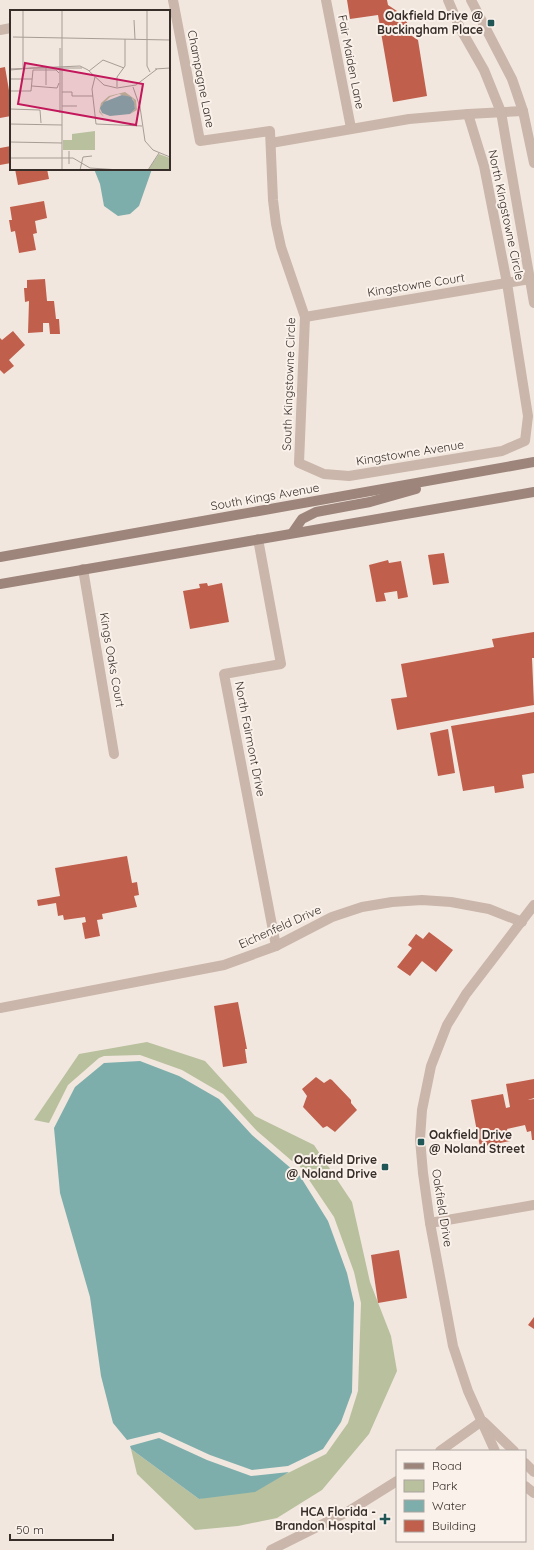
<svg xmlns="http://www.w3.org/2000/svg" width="534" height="1550" viewBox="0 0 534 1550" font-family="Quicksand,sans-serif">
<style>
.green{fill:#b8c09e}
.water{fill:#7eaeac}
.building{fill:#c15f4d}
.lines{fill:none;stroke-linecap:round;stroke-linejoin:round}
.minor{stroke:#cab6aa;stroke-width:10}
.tertiary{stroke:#cab6aa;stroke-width:10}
.secondary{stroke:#9d857c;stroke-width:10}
.poi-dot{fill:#205756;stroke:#f9f1ea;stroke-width:1.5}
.labels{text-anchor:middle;stroke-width:4;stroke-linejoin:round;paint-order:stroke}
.poi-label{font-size:12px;font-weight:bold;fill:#372d29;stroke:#f9f1ea;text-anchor:end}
.street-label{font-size:12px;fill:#372d29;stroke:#f9f1ea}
.inset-road{fill:none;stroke:#a79d96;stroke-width:1}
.view{fill:#c2185b;fill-opacity:0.15;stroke:#c2185b;stroke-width:2}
.inset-edge{fill:none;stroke:#372d29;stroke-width:2}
</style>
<rect width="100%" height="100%" fill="#f2e7de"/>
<!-- green -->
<polygon class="green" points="147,1042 205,1061 255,1116 314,1145 352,1202 370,1282 391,1336 397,1371 369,1434 322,1490 277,1518 238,1526 195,1530 137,1474 131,1449 199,1499 288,1473 326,1454 348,1423 358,1391 361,1303 354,1272 334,1217 297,1162 292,1161 257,1131 223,1094 182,1070 140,1055 104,1056 99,1058 68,1085 49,1123 34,1120 79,1054"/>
<!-- water -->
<g class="water">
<polygon points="94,169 152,169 139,206 130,214 118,216 104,206 100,184"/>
<polygon points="140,1061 179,1076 219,1099 252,1135 300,1176 328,1221 347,1273 354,1303 352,1392 341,1422 323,1449 288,1466 252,1470 210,1455 160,1432 127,1440 113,1423 101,1376 90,1297 60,1193 54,1128 75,1087 104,1063"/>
<polygon points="159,1438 207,1460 251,1476 289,1472 255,1492 199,1499 131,1449 130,1446"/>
</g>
<!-- building -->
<g class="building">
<polygon points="347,0 387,0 388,5 406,17 409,34 418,40 427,96 393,102 378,15 350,19"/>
<polygon points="5,67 11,102 11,116 0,118 0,68"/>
<polygon points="11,146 11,163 0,165 0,148"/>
<polygon points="15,169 47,169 49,179 18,185"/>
<polygon points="44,201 47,218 35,221 37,233 33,234 36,250 19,253 15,231 11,232 9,220 12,220 10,207"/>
<polygon points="45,279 47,301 54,301 56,319 59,319 60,334 50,334 49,323 43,323 43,332 28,333 29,301 25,302 24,288 27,288 27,280"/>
<polygon points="13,331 25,345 9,360 14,366 4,374 0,370 0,338 2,340"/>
<polygon points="444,553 449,583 433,585 428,555"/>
<polygon points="388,560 389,563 401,561 408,597 398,599 397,591 384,593 386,601 376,602 369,565"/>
<polygon points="207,583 208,586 222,583 229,622 190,629 183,591 200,588 199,584"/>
<polygon points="534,632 534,658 532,658 534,705 397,730 391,699 407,697 401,664 494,647 492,639"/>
<polygon points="534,712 534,773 522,775 524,788 495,793 494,786 463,791 451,726"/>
<polygon points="448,729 455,773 438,776 430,733"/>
<polygon points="127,856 132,883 137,882 139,895 134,896 137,907 102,914 103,919 97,920 100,936 85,939 82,923 86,922 85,917 64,920 63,915 58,916 56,903 38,906 37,900 60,896 55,868"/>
<polygon points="429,932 453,950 436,972 422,961 410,976 397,967 412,948 408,945 416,934 423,939"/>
<polygon points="238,1002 247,1049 245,1049 247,1063 223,1067 214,1006"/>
<polygon points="316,1077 324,1083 330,1079 332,1080 351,1100 351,1103 357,1110 335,1132 327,1126 323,1128 303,1107 307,1096 302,1089"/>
<polygon points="534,1079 534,1098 528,1100 534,1099 534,1140 532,1140 531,1131 527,1132 525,1125 507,1129 510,1141 480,1147 471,1100 503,1094 506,1108 510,1107 506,1084"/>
<polygon points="399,1250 407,1298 378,1303 371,1255"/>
<polygon points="534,1317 534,1329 528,1325"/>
</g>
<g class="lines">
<!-- minor -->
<g class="minor">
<polyline points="173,0 200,141 270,131 273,200 276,224 281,247 305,317 299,463 324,474 349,476 502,451 525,441 528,416 507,283 484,166 468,114"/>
<polyline points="326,0 351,128"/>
<polyline points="0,30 11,28"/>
<polyline points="271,143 409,119 468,114 523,111"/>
<polyline points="305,317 530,279"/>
<polyline points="258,539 281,664 224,674 276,946"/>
<polyline points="83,569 114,754"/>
<polyline points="0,1008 224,965 276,946 332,917 362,907 392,902 422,900 451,902 489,909 522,922"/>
<polyline points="430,1223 534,1205"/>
</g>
<!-- tertiary -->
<g class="tertiary">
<polyline points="448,0 460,28 484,70 501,112 534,303"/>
<polyline points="471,0 512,79 523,111 534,163"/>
<polyline points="484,1422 514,1451"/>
<polyline points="440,1451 482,1421"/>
<polyline points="495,1451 468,1391 453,1346 430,1223 423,1173 420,1139 422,1110 431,1066 447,1025 466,994 534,905"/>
<polyline points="525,1463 534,1472"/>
<polyline points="525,1486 534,1493"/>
<polyline points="271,1550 349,1511 397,1481"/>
</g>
<!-- secondary -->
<g class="secondary">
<polyline points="293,532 302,519 316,512 370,502 416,489"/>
<polyline points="0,557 534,462"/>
<polyline points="0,584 534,492"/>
</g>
</g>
<!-- markers -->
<g class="poi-dot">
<rect x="487" y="19" width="8" height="8" rx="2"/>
<rect x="417" y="1138" width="8" height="8" rx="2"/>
<rect x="381" y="1163" width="8" height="8" rx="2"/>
<path d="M383 1513h4v4h4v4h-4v4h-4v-4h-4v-4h4z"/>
</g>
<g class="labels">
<!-- poi labels -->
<g class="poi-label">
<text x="483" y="20">Oakfield Drive @<tspan x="483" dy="14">Buckingham Place</tspan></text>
<text x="429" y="1139" text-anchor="start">Oakfield Drive<tspan x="429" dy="14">@ Noland Street</tspan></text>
<text x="377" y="1164">Oakfield Drive<tspan x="377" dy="14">@ Noland Drive</tspan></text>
<text x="376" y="1516">HCA Florida -<tspan x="376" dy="14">Brandon Hospital</tspan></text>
</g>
<!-- street labels -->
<g class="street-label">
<text transform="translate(351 62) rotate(79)" y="4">Fair Maiden Lane</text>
<text transform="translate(201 79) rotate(79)" y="4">Champagne Lane</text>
<text transform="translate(506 215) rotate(78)" y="4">North Kingstowne Circle</text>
<text transform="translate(416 285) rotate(-9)" y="4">Kingstowne Court</text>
<text transform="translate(289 384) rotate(-88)" y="4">South Kingstowne Circle</text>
<text transform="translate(410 453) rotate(-9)" y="4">Kingstowne Avenue</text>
<text transform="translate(265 497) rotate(-10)" y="4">South Kings Avenue</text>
<text transform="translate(112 660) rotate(80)" y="4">Kings Oaks Court</text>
<text transform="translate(250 739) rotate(79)" y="4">North Fairmont Drive</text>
<text transform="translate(280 927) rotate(-24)" y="4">Eichenfeld Drive</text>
<text transform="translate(442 1208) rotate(81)" y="4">Oakfield Drive</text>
</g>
</g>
<!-- overview -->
<g transform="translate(10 10)">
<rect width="160" height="160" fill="#f2e7de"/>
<path d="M115,82L126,90L127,100L120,104L125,99L123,89L109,84L100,87L92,95L90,101L94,107L89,102L91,93L99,86ZM85,121V140H53V130H62V124ZM149,144L160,148V160H138Z" fill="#b8c09e"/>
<path d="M112,85L121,87L124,92L125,99L120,104L100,106L92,103L90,98L94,92Z" fill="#7eaeac"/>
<path class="inset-road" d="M137,0V56L140,62M124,10L125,29M3,27L160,30M0,59L70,56L78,60L94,75L107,78L126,75L147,59M13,59V0M145,59L160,58M0,60L23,58H72M23,60H46L49,63M79,61L93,50L114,58M85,67L82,79L86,114L132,116M0,69H22M36,75V58M22,76L47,78L49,73M107,77V67L115,56V29M123,77L130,97L135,131L143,140L160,147M0,81H21L23,60M52,82H62V86H83M52,96H67M0,99L30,100L31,113M50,103V38M0,114L52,115M0,132L52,133M59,141V154M0,148H63L80,158L110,160M52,160V0M70,160L73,147L82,146M138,160L149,143"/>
<path class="view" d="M15,53L133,74L126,115L8,94Z"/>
<rect width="160" height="160" class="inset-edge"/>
</g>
<!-- legend -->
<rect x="396" y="1450" width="130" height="92" fill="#f9f1ea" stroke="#aba39d"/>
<rect x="404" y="1463" width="20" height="6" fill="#9d857c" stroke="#aba39d"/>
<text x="432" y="1470" font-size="12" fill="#372d29">Road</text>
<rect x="404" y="1480" width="20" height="12" fill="#b8c09e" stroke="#aba39d"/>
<text x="432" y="1490" font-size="12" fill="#372d29">Park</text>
<rect x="404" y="1500" width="20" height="12" fill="#7eaeac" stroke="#aba39d"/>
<text x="432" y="1510" font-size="12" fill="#372d29">Water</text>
<rect x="404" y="1520" width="20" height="12" fill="#c15f4d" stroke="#aba39d"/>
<text x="432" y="1530" font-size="12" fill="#372d29">Building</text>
<!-- scale -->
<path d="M10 1534v6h103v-6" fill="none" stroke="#372d29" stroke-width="2"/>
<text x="16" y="1534" font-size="12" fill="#372d29" stroke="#f9f1ea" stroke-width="3" paint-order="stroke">50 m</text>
</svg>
